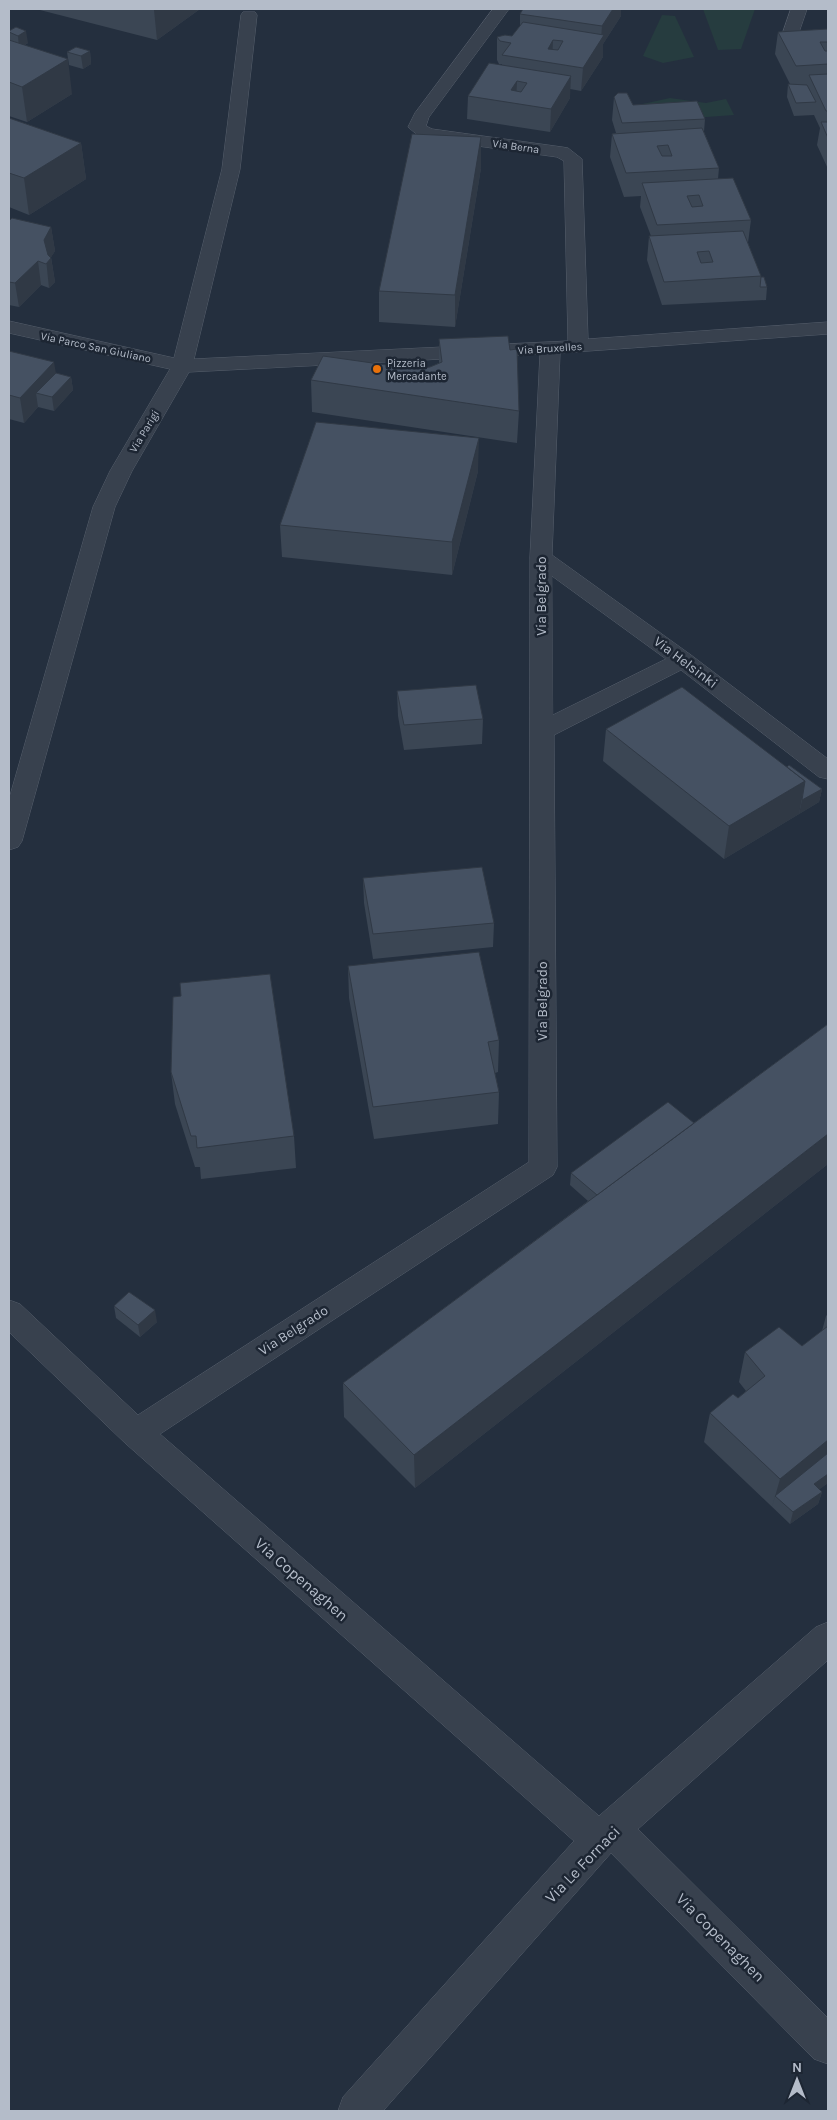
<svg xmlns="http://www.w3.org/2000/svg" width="837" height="2120" viewBox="0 0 837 2120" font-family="Karla,sans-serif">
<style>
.green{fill:#263c3f}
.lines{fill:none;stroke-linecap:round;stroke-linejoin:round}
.street-casing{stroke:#565f6c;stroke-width:1}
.street{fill:#38414e;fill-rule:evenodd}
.wall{fill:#3b4654}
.shaded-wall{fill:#303945}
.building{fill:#455162;stroke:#303945;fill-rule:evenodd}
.food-dot{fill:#e8710a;stroke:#1d2633;stroke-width:2}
.labels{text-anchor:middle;stroke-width:5;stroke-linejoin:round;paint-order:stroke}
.far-street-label{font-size:11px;fill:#b4bcc9;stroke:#1d2633}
.far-poi-label{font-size:11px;fill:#b4bcc9;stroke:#1d2633;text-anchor:start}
.street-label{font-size:14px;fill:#b4bcc9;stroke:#1d2633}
.near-street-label{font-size:16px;fill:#b4bcc9;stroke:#1d2633}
</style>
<rect width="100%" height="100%" fill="#242f3e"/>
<!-- green -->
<g class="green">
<polygon points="703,9 755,9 741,49 718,50"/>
<polygon points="662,15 675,16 694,57 663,63 643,56"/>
<polygon points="670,98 706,103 726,99 734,115 638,122 638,105"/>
</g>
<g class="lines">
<defs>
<g id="street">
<path d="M493,9H509L429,117L426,126L432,129L562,147L568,148L582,159L588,339L828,322V334L560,353L552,555L691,655L828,759V779L819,777L681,670L554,735L557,1167L553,1175L160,1434L599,1816L816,1627L828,1622V1660L638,1829L828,2018V2064L814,2059L611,1853L383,2111H338L343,2097L574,1841L125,1443L9,1332V1300L20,1304L138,1415L529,1162L530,557L540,354L189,372L132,471L115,507L22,841L18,847L9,850V799L93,507L110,471L170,369L9,333V321L174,358L222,169L241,15L243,12H255L257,15L240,169L194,359L568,341L564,161L557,157L427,139L421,138L408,127L415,113ZM552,576L666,659L553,715Z"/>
<polygon points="791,9 807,9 797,38 795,41 783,41 781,38"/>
</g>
</defs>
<!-- street casing -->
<use href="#street" class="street-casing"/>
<!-- street -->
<use href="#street" class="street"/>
</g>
<!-- wall -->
<g class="wall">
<polygon points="36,9 200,9 157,40"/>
<polygon points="523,9 621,9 621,16 603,44 603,57 581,91 570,89 570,98 550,132 467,119 468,96 502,65 502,64 499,64 497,60 497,37 512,36 520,26 520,14"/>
<polygon points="16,27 28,43 25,45 72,94 27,122 9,116 9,31"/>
<polygon points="828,29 828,169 817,145 820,128 814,115 794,116 787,97 788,84 790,84 775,54 778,32"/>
<polygon points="90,51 91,64 83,69 69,65 67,52"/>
<polygon points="614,97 633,105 705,119 704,132 719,168 718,179 751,220 748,243 761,277 767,287 766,300 662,305 647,260 649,236 651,236 640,207 641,196 624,197 610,157 612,134 616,133 612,120"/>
<polygon points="9,118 81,143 86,179 29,215 9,207"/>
<polygon points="481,168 455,327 379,322 379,291"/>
<polygon points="9,221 51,227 55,251 51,257 55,282 49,288 41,285 19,307 9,305"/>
<polygon points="439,339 519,411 517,443 312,412 311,380 430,367 439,363"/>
<polygon points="9,351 56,373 71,377 73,390 54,411 38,407 24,423 9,419"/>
<polygon points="478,471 452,575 282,557 280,525"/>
<polygon points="397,691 483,719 482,744 404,750 398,716"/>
<polygon points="606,729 787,767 822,789 819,802 724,859 603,761"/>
<polygon points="363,878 494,923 493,947 373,959 364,903"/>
<polygon points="348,966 499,1040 498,1072 495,1073 499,1092 498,1124 374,1139 349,998"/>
<polygon points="828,1024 828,1164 415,1488 344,1417 343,1383 588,1201 570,1185 571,1173 694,1123"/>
<polygon points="171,1072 294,1136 296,1168 201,1179 200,1167 195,1167 175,1104"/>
<polygon points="114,1306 157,1322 140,1337 116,1318"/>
<polygon points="828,1314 828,1483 819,1489 822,1492 818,1504 790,1524 704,1442 710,1413 738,1398 746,1391 739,1382 745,1352 802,1346 822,1331 826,1316"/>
</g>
<!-- shaded-wall -->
<g class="shaded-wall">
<polygon points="156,9 200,9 157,40 154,10"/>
<polygon points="613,9 621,9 621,16 603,44 603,57 581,91 583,68 601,39 602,26"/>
<polygon points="26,31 28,43 19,48 18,36"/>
<polygon points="553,40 552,63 548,49"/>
<polygon points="90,51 91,64 83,69 81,56"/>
<polygon points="68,59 72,94 27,122 22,87"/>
<polygon points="571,76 570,98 550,132 551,109"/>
<polygon points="517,81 516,104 511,90"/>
<polygon points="481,137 481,168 455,327 455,295"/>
<polygon points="81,143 86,179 29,215 24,178"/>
<polygon points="51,227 55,251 48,262 51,258 55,282 49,288 44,240"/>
<polygon points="38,261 41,285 19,307 15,283"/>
<polygon points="54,362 58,386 36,393 38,407 24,423 20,398"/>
<polygon points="71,377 73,390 54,411 52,397"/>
<polygon points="479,438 478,471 452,575 452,542"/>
<polygon points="805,781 799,814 724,859 729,826"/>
<polygon points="822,789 819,802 799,814 802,800"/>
<polygon points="828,1134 828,1164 415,1488 414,1455"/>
<polygon points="155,1310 157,1322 140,1337 138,1325"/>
<polygon points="828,1440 828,1462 775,1496 772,1507 780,1479"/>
<polygon points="828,1474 828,1483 811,1496 814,1484"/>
<polygon points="822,1492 818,1504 790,1524 793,1512"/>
</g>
<!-- building -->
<g class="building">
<polygon points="523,9 613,9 602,26 520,14"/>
<path d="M523,22L604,35L583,68L502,55L511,43L500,41L497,37L505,35L512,36ZM553,40L563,41L558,50L548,49Z"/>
<polygon points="16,27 26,31 18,36 9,32 9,31"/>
<polygon points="828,29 828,42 820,42 825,51 828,51 828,64 796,66 778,32"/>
<polygon points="9,40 68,59 22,87 9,82"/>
<polygon points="76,47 90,51 81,56 67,52"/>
<path d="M489,63L571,76L551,109L468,96ZM517,81L527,83L521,92L511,90Z"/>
<polygon points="828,74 828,111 826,111 809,75"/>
<polygon points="788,84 807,85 816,102 796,103"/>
<polygon points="618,93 627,93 633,105 697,101 705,119 622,123 614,97"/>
<polygon points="9,118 81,143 24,178 9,173"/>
<polygon points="821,122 828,122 828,138"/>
<path d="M702,128L719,168L626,173L612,134ZM668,145L672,156H662L657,146Z"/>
<polygon points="412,134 481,137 455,295 379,291"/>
<path d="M733,178L751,220L657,225L642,183ZM699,195L703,206L692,207L687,196Z"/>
<polygon points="12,218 51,227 44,240 48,255 51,258 46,264 38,261 15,283 9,282 9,221"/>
<path d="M743,231L761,276L664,282L649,236ZM709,251L713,262L701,263L697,252Z"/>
<polygon points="761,277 764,277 767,287 760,287"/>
<polygon points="508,336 510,350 517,349 519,411 311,380 323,356 415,369 430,367 442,362 439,339"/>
<polygon points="9,351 54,362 20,398 9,395"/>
<polygon points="56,373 71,377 52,397 36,393"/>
<polygon points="316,422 479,438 452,542 280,525"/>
<polygon points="476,685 483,719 404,725 397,691"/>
<polygon points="682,687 805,781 729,826 606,729"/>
<polygon points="789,765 822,789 802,800 805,781 787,767"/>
<polygon points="482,867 494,923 373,934 363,878"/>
<polygon points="479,952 499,1040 488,1042 499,1092 373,1107 348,966"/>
<polygon points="270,974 294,1136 197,1148 196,1136 191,1136 171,1072 173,997 181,996 180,983"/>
<polygon points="828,1024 828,1134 414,1455 343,1383"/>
<polygon points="668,1102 694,1123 597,1195 571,1173"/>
<polygon points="129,1292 155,1310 138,1325 114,1306"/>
<polygon points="828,1326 828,1440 780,1479 710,1413 733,1394 738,1398 765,1376 745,1352 779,1327 802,1346"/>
<polygon points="828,1453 828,1474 814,1484 822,1492 793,1512 775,1496"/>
</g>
<!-- markers -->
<circle class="food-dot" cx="377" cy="369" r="5"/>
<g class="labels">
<!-- far-street labels -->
<g class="far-street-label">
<text transform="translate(516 146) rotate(8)" y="4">Via Berna</text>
<text transform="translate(96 347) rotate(12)" y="4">Via Parco San Giuliano</text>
<text transform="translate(550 348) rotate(-4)" y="4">Via Bruxelles</text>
<text transform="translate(144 431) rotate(-59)" y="4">Via Parigi</text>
</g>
<!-- far-poi labels -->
<g class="far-poi-label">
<text x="387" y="367">Pizzeria<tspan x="387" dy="13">Mercadante</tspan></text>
</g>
<!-- street labels -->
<g class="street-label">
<text transform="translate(541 596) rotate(-90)" y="5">Via Belgrado</text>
<text transform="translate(686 662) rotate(37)" y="5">Via Helsinki</text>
<text transform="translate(542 1001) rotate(-90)" y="5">Via Belgrado</text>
<text transform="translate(293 1330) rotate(-33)" y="5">Via Belgrado</text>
</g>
<!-- near-street labels -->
<g class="near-street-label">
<text transform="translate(302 1579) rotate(41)" y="6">Via Copenaghen</text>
<text transform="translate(582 1864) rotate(-46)" y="6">Via Le Fornaci</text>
<text transform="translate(721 1937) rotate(45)" y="6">Via Copenaghen</text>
</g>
</g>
<!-- border -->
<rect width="837" height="2120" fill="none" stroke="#b4bcc9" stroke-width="20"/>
<!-- north arrow -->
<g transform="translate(797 2080)" stroke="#1d2633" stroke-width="4" paint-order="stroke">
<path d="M0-4L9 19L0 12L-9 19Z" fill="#b4bcc9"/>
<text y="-8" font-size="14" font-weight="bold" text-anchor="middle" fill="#b4bcc9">N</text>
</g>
</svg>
